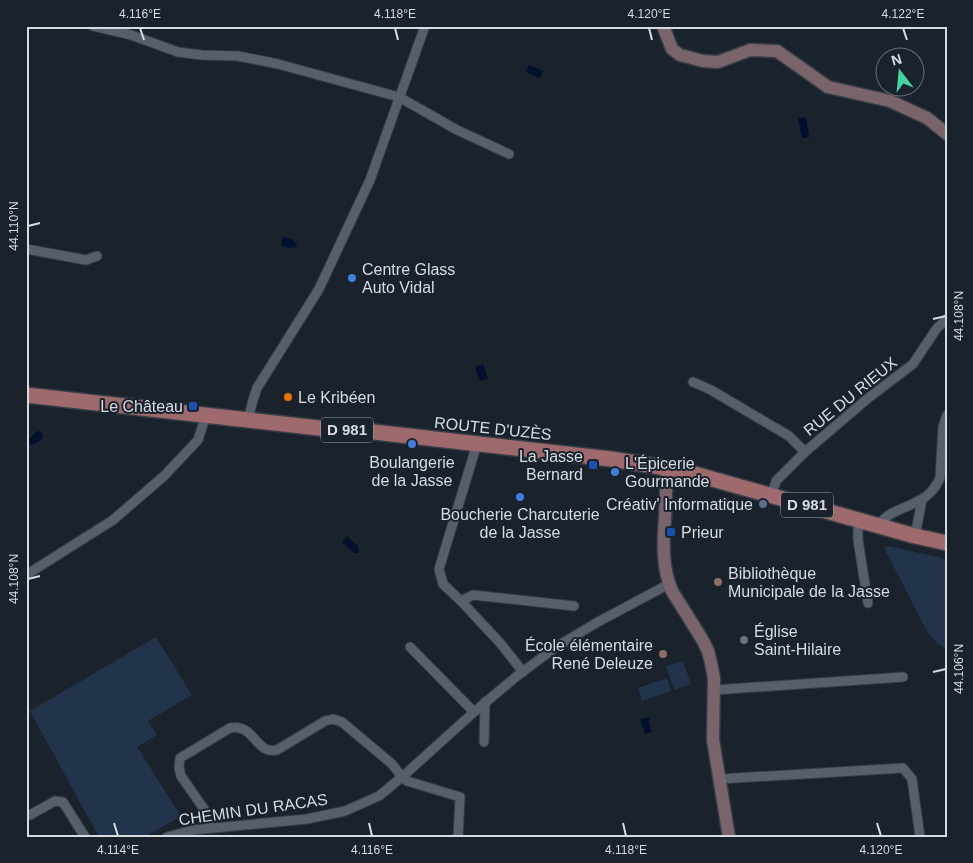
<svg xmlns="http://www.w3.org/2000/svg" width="973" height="863" viewBox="0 0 973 863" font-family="Arial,sans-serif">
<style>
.green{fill:#21344b}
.water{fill:#020f2e}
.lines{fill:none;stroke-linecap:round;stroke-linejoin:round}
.street-casing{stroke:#373d45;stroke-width:11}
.secondary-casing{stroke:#373d45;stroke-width:15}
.primary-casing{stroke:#373d45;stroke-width:18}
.street{stroke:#565f6b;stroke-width:9}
.secondary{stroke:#7a646c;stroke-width:12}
.primary{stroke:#9f6a6d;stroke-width:15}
.ticks{fill:none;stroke:#d6dce2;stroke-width:2}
.shop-dot{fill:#3f7fe0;stroke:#1a222c;stroke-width:2}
.food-dot{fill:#e8710a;stroke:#1a222c;stroke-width:2}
.transit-dot{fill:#1a4fb4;stroke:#1a222c;stroke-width:2}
.service-dot{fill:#5c6f8a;stroke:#1a222c;stroke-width:2}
.education-dot{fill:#8d6e63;stroke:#1a222c;stroke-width:2}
.worship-dot{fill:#6b7280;stroke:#1a222c;stroke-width:2}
.labels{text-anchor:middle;stroke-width:4;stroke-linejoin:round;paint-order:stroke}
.shield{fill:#1a222c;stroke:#9ea4ab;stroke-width:1}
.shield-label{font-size:15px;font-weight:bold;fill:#d6dce2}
.poi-label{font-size:16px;fill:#d6dce2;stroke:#1a222c;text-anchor:start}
.street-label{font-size:16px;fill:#d6dce2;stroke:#1a222c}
.neatline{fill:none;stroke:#d6dce2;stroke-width:2}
.ticks-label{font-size:12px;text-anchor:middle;fill:#d6dce2}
</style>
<rect width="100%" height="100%" fill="#1a222c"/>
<!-- green -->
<g class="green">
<polygon points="888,546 947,559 947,650 938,644 927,631 884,548"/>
<polygon points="156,637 192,695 148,721 157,735 137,747 181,816 145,837 99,837 30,711"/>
<polygon points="683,661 691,684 674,690 666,666"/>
<polygon points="667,678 671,691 642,701 638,688"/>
</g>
<!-- water -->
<g class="water">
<polygon points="529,65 543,71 540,78 526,72"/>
<polygon points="806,117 809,137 802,138 798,119"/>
<path d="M285,237C290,238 294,240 297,245L296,247L289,248L282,246L281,240Z"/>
<polygon points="483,364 488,378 480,381 475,367"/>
<polygon points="39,431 42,433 43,436 42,439 33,445 28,444 28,440 36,432"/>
<polygon points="347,536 359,547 358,548 359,551 357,553 354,553 342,542"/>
<polygon points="649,717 650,720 648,721 652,732 645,734 640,719"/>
</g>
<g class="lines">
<defs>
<g id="street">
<polyline points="93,26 131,35 178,52 202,55 238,56 278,64 399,97 457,130 509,154"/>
<polyline points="26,249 86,260 97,256"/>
<polyline points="693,382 711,390 789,436 805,452"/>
<polyline points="248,420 253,400 257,388 319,289 370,180 425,26"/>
<polyline points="477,444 439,569 443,584 461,601 501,644 523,672"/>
<polyline points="772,495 776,481 805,452 867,399 913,364 937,328 947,319"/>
<polyline points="858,520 858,540 868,603"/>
<path d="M877,525C881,522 885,518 889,515C909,503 929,503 940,478L943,427L947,415"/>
<polyline points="915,536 922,500"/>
<polyline points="26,575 113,520 164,476 198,440 206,415"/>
<polyline points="461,601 473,595 574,606"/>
<polyline points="410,647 474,712"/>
<polyline points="714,690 903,677"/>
<polyline points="484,742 485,702"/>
<polyline points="720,779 903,768 912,779 920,837"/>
<polyline points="26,815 30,815 55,801 63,802 85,837"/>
<path d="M210,828L206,812L181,776L179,768L180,758L230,728C255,723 255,755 277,750L325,721L333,719L342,722L392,764L402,777L407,781L460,797L458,837"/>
<polyline points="167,837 193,830 307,819 345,811 379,796 402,777 474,712 517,676 556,647 596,623 669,584"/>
</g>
<g id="secondary">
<polyline points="663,26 672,49 680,55 703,61 718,62 750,50 777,51 828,87 890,101 927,118 947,134"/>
<path d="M667,468C666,485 666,502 665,518C663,543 662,568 672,591L702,639L708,651L711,663L714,678L713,740L729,837"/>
</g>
<polyline id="primary" points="26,395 319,428 365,431 611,459 667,468 691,473 915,536 947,543"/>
</defs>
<!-- street casing -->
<use href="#street" class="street-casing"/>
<!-- secondary casing -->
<use href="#secondary" class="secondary-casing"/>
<!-- primary casing -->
<use href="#primary" class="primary-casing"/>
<!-- street -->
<use href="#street" class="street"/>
<!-- secondary -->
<use href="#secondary" class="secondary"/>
<!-- primary -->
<use href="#primary" class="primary"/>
</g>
<!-- ticks -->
<path class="ticks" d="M140,28L144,40M395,28L398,40M649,28L652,40M903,28L907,40M28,226L40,223M933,319L946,316M28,579L40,576M933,672L946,669M114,823L118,836M369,823L372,836M623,823L626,836M877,823L881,836"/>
<!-- markers -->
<g class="shop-dot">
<circle cx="352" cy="278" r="5"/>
<circle cx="412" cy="444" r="5"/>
<circle cx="615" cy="472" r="5"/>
<circle cx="520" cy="497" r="5"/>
</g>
<circle class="food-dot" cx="288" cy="397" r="5"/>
<g class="transit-dot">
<rect x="188" y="401" width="10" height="10" rx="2.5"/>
<rect x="588" y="460" width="10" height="10" rx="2.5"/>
<rect x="666" y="527" width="10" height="10" rx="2.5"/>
</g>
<circle class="service-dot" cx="763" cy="504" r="5"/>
<g class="education-dot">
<circle cx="718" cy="582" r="5"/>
<circle cx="663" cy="654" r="5"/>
</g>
<circle class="worship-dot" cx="744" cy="640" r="5"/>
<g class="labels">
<!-- shield labels -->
<g class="shield">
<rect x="321" y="417.5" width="52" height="25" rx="4"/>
<rect x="781" y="492.5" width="52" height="25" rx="4"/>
</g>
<g class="shield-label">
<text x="347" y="435">D 981</text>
<text x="807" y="510">D 981</text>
</g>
<!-- poi labels -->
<g class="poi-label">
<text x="362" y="275">Centre Glass<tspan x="362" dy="18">Auto Vidal</tspan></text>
<text x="298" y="403">Le Kribéen</text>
<text x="183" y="412" text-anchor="end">Le Château</text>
<text x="583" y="462" text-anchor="end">La Jasse<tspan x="583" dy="18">Bernard</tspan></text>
<text x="412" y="468" text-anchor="middle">Boulangerie<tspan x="412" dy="18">de la Jasse</tspan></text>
<text x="625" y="469">L'Épicerie<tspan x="625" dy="18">Gourmande</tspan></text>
<text x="753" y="510" text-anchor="end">Créativ' Informatique</text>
<text x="520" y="520" text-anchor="middle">Boucherie Charcuterie<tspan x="520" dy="18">de la Jasse</tspan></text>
<text x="681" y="538">Prieur</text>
<text x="728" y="579">Bibliothèque<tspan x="728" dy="18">Municipale de la Jasse</tspan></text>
<text x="754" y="637">Église<tspan x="754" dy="18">Saint-Hilaire</tspan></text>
<text x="653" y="651" text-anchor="end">École élémentaire<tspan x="653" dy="18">René Deleuze</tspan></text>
</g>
<!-- street labels -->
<g class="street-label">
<text transform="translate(850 396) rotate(-39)" y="6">RUE DU RIEUX</text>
<text transform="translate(493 428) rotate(6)" y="6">ROUTE D'UZÈS</text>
<text transform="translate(253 809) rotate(-8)" y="6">CHEMIN DU RACAS</text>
</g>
</g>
<!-- border -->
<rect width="973" height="863" fill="none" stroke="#1a222c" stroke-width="55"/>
<!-- north arrow -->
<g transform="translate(900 72) rotate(344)"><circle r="24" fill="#1a222c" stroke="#656c75"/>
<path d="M0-4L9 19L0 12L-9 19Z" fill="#40d4a1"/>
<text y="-8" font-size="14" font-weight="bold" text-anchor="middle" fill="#d6dce2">N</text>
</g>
<rect x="28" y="28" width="918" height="808" class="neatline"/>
<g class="ticks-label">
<text x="140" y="18">4.116°E</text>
<text x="395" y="18">4.118°E</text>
<text x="649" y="18">4.120°E</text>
<text x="903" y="18">4.122°E</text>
<text transform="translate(14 226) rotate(-90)" y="4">44.110°N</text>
<text transform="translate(959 316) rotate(-90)" y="4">44.108°N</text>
<text transform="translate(14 579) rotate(-90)" y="4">44.108°N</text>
<text transform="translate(959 669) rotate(-90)" y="4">44.106°N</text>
<text x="118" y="854">4.114°E</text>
<text x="372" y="854">4.116°E</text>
<text x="626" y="854">4.118°E</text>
<text x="881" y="854">4.120°E</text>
</g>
</svg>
